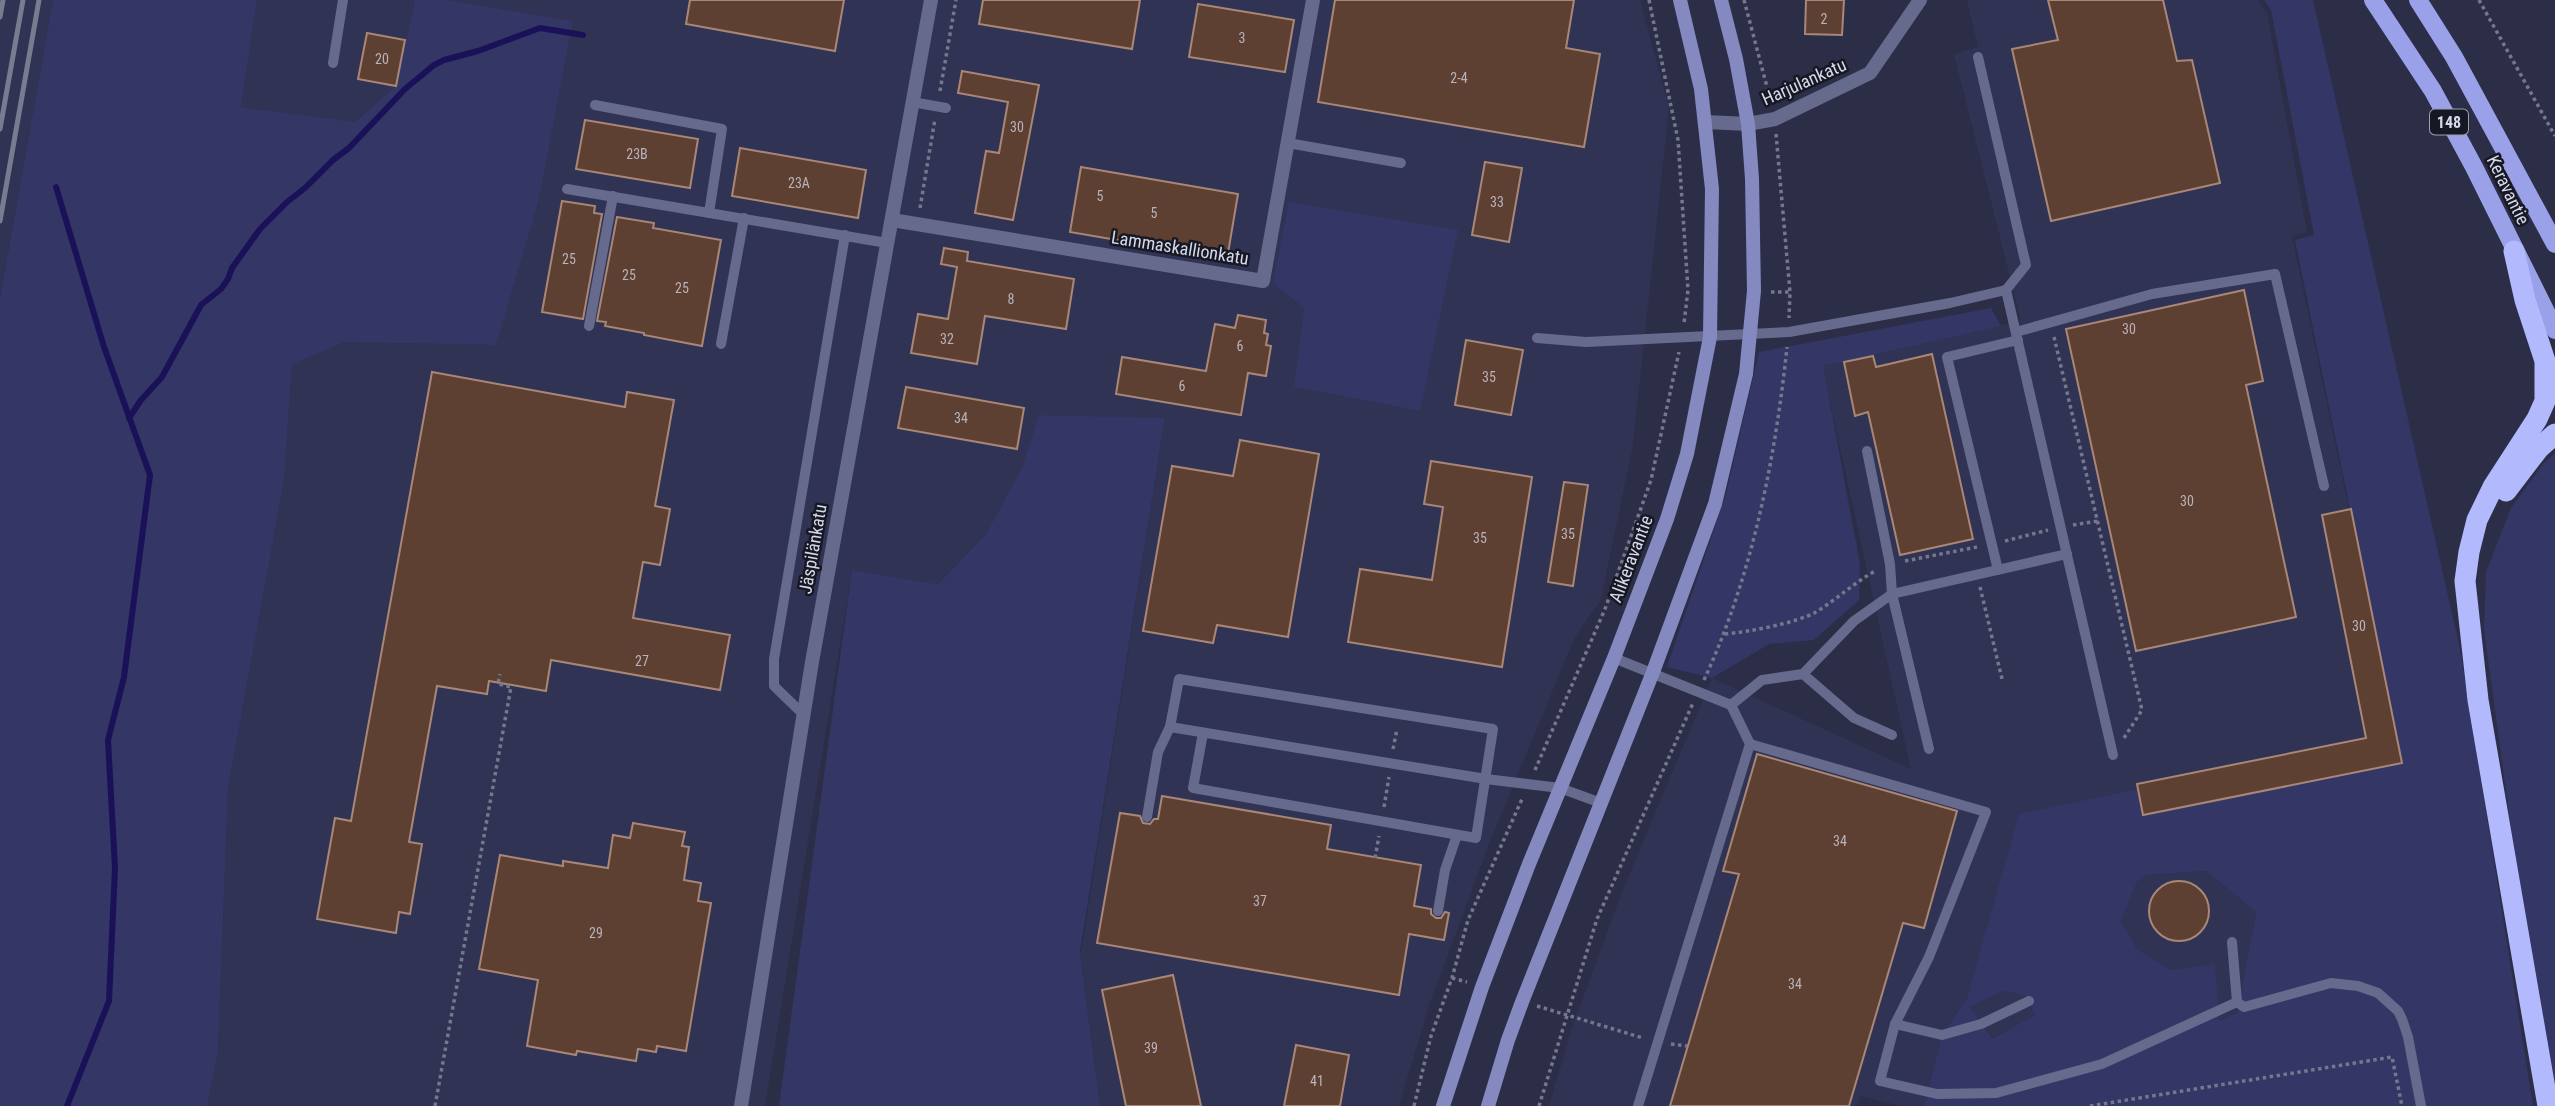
<svg xmlns="http://www.w3.org/2000/svg" width="2555" height="1106" viewBox="0 0 2555 1106" font-family="'Roboto Condensed',sans-serif">
<style>
.built{fill:#313354;fill-rule:evenodd}
.green{fill:#343665;fill-rule:evenodd}
.lines{fill:none;stroke-linecap:round;stroke-linejoin:round}
.stream{stroke:#1b1158;stroke-width:6}
.building{fill:#5d4032;stroke:#a88777;stroke-width:2}
.path{stroke:#75778d;stroke-width:3.5;stroke-dasharray:3.5 3.5;stroke-linecap:butt}
.lane{stroke:#666a8c;stroke-width:10}
.street{stroke:#666a8c;stroke-width:14}
.secondary{stroke:#8489c0;stroke-width:14}
.primary{stroke:#9ba1e8;stroke-width:18}
.highway{stroke:#b2b9fd;stroke-width:21}
.rail{stroke:#797b91;stroke-width:5}
.labels{text-anchor:middle;stroke-width:5;stroke-linejoin:round;paint-order:stroke}
.number-label{font-size:14px;fill:#b8b3bc}
.shield{fill:#161823;stroke:#9c9fae;stroke-width:2}
.shield-label{font-size:16px;font-weight:bold;fill:#d6d9ea}
.street-label{font-size:18px;fill:#d6d9ea;stroke:#161823}
</style>
<rect width="100%" height="100%" fill="#2c2e48"/>
<!-- built -->
<g class="built">
<polygon points="0,0 53,0 0,295"/>
<polygon points="257,0 415,0 396,86 355,122 241,107"/>
<path d="M450,0H1640L1669,108L1633,444L1601,599L1574,639L1490,841L1429,1005L1399,1106H1100L1081,954L1165,419L1040,415L1022,467L986,534L938,584L852,570L765,1106H207L218,1052L228,789L284,481L292,363L345,342L495,345L539,200L573,21ZM1304,308L1420,411L1294,387Z"/>
<polygon points="1967,0 2258,0 2267,13 2307,232 2292,236 2402,763 2143,815 1987,931 1967,998 1942,1035 1924,1106 1901,1106 1860,1096 1857,1106 1549,1106 1571,1031 1622,892 1712,678 1911,769 1822,366 2021,321 1954,54 1978,47"/>
<polygon points="2206,871 2256,912 2237,1013 2219,1021 2171,970 2137,949 2121,921 2137,882 2144,875"/>
<polygon points="2003,991 2025,994 2035,1016 1992,1039 1970,1007"/>
</g>
<!-- green -->
<g class="green">
<polygon points="53,0 257,0 241,107 355,122 396,86 415,0 450,0 573,21 539,200 496,345 345,342 292,364 284,481 228,789 218,1052 207,1106 0,1106 0,297"/>
<path d="M2264,0H2313L2460,649L2533,1106H1924L1942,1035L1967,998L2019,814L2138,789L2402,763L2295,240L2314,235L2271,10ZM2206,871L2256,912L2237,1013L2219,1021L2215,964L2171,970L2137,949L2121,921L2137,882L2145,875ZM2003,991L2025,995L2035,1015L1992,1039L1970,1007Z"/>
<polygon points="1289,202 1458,230 1420,411 1294,387 1304,308 1273,283"/>
<polygon points="1991,308 2001,326 1823,366 1860,564 1859,600 1814,640 1769,644 1712,678 1667,667 1726,494 1759,352"/>
<polygon points="1039,415 1165,418 1080,951 1100,1106 779,1106 852,570 938,584 986,534 1022,467"/>
<polygon points="2555,453 2555,1095 2522,909 2484,629 2486,572 2511,508 2544,463"/>
</g>
<g class="lines">
<!-- stream -->
<g class="stream">
<polyline points="56,187 104,347 150,475 124,677 108,740 115,868 109,1001 67,1106"/>
<polyline points="129,418 141,400 162,377 201,305 221,289 228,279 232,268 260,229 287,202 305,188 333,160 349,148 405,89 434,65 444,60 478,51 540,28 583,35"/>
</g>
</g>
<!-- building -->
<g class="building">
<polygon points="690,0 844,0 835,51 686,24"/>
<polygon points="983,0 1140,0 1132,49 979,24"/>
<polygon points="1335,0 1574,0 1566,48 1600,54 1584,147 1318,102"/>
<polygon points="1806,0 1844,0 1842,35 1805,34"/>
<polygon points="2048,0 2163,0 2177,61 2192,60 2220,183 2051,221 2012,49 2058,40"/>
<polygon points="1198,4 1294,20 1285,72 1189,57"/>
<polygon points="367,33 405,40 396,86 358,79"/>
<polygon points="962,71 1039,85 1013,220 975,213 986,151 999,153 1008,102 958,93"/>
<polygon points="585,120 698,139 690,188 576,169"/>
<polygon points="740,148 866,170 858,218 732,196"/>
<polygon points="1485,162 1522,168 1509,242 1472,235"/>
<polygon points="1081,167 1238,194 1227,259 1070,232"/>
<polygon points="562,201 595,206 594,213 602,214 583,319 542,312"/>
<polygon points="617,217 654,223 653,228 721,240 702,346 644,335 644,333 605,326 606,322 597,321"/>
<polygon points="944,248 968,252 967,261 1074,279 1066,329 985,316 977,364 911,353 918,314 948,319 957,267 941,264"/>
<polygon points="2244,290 2263,381 2246,385 2296,617 2136,651 2066,329"/>
<polygon points="1238,315 1266,320 1264,333 1268,334 1266,345 1271,346 1266,376 1248,373 1241,415 1116,394 1122,357 1206,371 1215,324 1235,328"/>
<polygon points="1466,340 1523,350 1511,415 1455,405"/>
<polygon points="1932,354 1973,539 1900,555 1868,412 1855,416 1844,362 1873,356 1876,367"/>
<polygon points="432,372 625,407 627,392 674,400 655,506 670,509 660,565 643,562 633,618 730,635 720,690 551,660 546,691 489,681 487,694 437,686 409,842 422,844 410,914 399,912 396,933 317,919 335,818 351,821"/>
<polygon points="906,387 1024,408 1017,449 898,428"/>
<polygon points="1240,440 1319,454 1288,637 1217,625 1213,643 1143,631 1172,466 1233,476"/>
<polygon points="1431,461 1532,477 1502,667 1348,642 1360,569 1432,580 1443,507 1424,504"/>
<polygon points="1564,482 1588,485 1573,586 1548,582"/>
<polygon points="2351,509 2402,763 2143,815 2137,784 2366,738 2322,515"/>
<polygon points="1757,754 1957,811 1924,928 1903,923 1849,1106 1670,1106 1739,874 1723,871"/>
<polygon points="1162,796 1331,825 1327,849 1421,865 1414,906 1431,909 1431,914 1436,918 1441,918 1445,912 1449,913 1444,940 1409,934 1399,995 1097,943 1120,813 1140,816 1143,823 1150,824 1154,819 1158,819"/>
<polygon points="633,823 685,832 682,846 689,847 684,880 701,883 698,901 711,903 686,1051 657,1046 656,1052 638,1049 636,1061 577,1051 576,1055 527,1046 538,980 479,969 500,855 563,866 563,861 608,868 613,835 630,838"/>
<circle cx="2179" cy="911" r="30"/>
<polygon points="1173,975 1201,1106 1126,1106 1102,990"/>
<polygon points="1296,1045 1349,1055 1340,1106 1284,1106"/>
</g>
<g class="lines">
<!-- path -->
<g class="path">
<polyline points="1649,0 1678,140 1688,290 1684,323"/>
<polyline points="1744,0 1771,102"/>
<polyline points="2479,0 2555,136"/>
<polyline points="940,91 956,0"/>
<polyline points="1776,134 1790,292 1789,318"/>
<polyline points="920,208 935,119"/>
<polyline points="1771,292 1790,292"/>
<polyline points="2054,337 2142,710 2124,738"/>
<polyline points="2073,525 2098,521"/>
<polyline points="2005,541 2048,530"/>
<polyline points="1905,561 1977,547"/>
<polyline points="1980,587 2002,679"/>
<path d="M1725,634C1748,632 1797,623 1816,612C1837,599 1854,583 1875,571"/>
<path d="M1704,680C1752,576 1775,461 1787,347"/>
<polyline points="1393,749 1397,729"/>
<polyline points="1535,770 1605,609 1651,480 1679,352"/>
<polyline points="1384,807 1389,777"/>
<polyline points="1375,858 1379,836"/>
<polyline points="1452,978 1467,982"/>
<polyline points="1537,1006 1643,1038"/>
<polyline points="1671,1044 1687,1046"/>
<polyline points="435,1106 511,687 498,684 500,674"/>
<polyline points="1414,1106 1431,1036 1452,978 1468,920 1522,799"/>
<polyline points="1539,1106 1597,919 1693,703"/>
<polyline points="2090,1106 2392,1057 2402,1106"/>
</g>
<!-- lane -->
<g class="lane">
<polyline points="333,63 343,0"/>
<polyline points="912,102 946,108"/>
<polyline points="595,105 722,129 709,213"/>
<polyline points="1288,143 1401,163"/>
<polyline points="567,189 887,243"/>
<polyline points="2006,290 2113,755"/>
<polyline points="589,326 613,196"/>
<polyline points="2016,332 2152,294 2275,274 2324,486"/>
<polyline points="1537,338 1586,342 1789,332 1950,303 2006,290 2026,265 1978,57"/>
<polyline points="721,344 744,218"/>
<polyline points="1867,451 1890,564 1892,594 1929,749"/>
<polyline points="1998,570 1947,357 2018,340"/>
<polyline points="1614,658 1731,705 1762,680 1803,674 1854,718 1892,735"/>
<polyline points="1803,674 1854,621 1892,594 2067,554"/>
<polyline points="804,715 774,686 774,659 845,235"/>
<polyline points="1203,733 1193,788 1476,838 1493,729 1179,679 1170,727 1486,779 1560,788 1601,803"/>
<polyline points="1750,744 1986,812 1929,957 1895,1024 1880,1081 1937,1094 1996,1093 2102,1064 2237,1002 2232,942"/>
<polyline points="1147,817 1158,752 1170,727"/>
<polyline points="1438,911 1445,870 1457,835"/>
<polyline points="2237,1002 2244,1007 2331,983 2358,986 2378,993 2398,1011 2402,1019 2408,1037 2421,1106"/>
<polyline points="1895,1024 1942,1035 1981,1024 2029,1001"/>
<polyline points="1638,1106 1750,744 1731,705"/>
</g>
<!-- street -->
<g class="street">
<polyline points="1706,122 1748,124 1775,119 1870,73 1920,0"/>
<polyline points="892,220 1263,281 1313,0"/>
<polyline points="741,1106 812,662 931,0"/>
</g>
<!-- secondary -->
<g class="secondary">
<polyline points="1443,1106 1482,987 1529,864 1614,658 1667,519 1687,454 1710,337 1712,189 1701,89 1680,0"/>
<polyline points="1488,1106 1508,1040 1522,1002 1653,672 1715,504 1746,374 1754,291 1752,179 1748,124 1736,59 1721,0"/>
</g>
<!-- primary -->
<g class="primary">
<polyline points="2373,0 2433,91 2474,167 2555,330"/>
<polyline points="2418,0 2454,57 2555,244"/>
</g>
<!-- highway -->
<g class="highway">
<polyline points="2514,251 2525,300 2545,361 2545,401 2537,419 2493,487 2477,520 2469,552 2465,581 2478,700 2548,1106"/>
<polyline points="2506,491 2539,448 2555,434"/>
</g>
<!-- rail -->
<g class="rail">
<polyline points="0,17 3,0"/>
<polyline points="0,129 23,0"/>
<polyline points="0,221 39,0"/>
</g>
</g>
<g class="labels">
<!-- number labels -->
<g class="number-label">
<text x="1824" y="24">2</text>
<text x="1242" y="43">3</text>
<text x="382" y="64">20</text>
<text x="1459" y="83">2-4</text>
<text x="1017" y="132">30</text>
<text x="637" y="159">23B</text>
<text x="799" y="188">23A</text>
<text x="1100" y="201">5</text>
<text x="1497" y="207">33</text>
<text x="1154" y="218">5</text>
<text x="569" y="264">25</text>
<text x="629" y="280">25</text>
<text x="682" y="293">25</text>
<text x="1011" y="304">8</text>
<text x="2129" y="334">30</text>
<text x="947" y="344">32</text>
<text x="1240" y="351">6</text>
<text x="1489" y="382">35</text>
<text x="1182" y="391">6</text>
<text x="961" y="423">34</text>
<text x="2187" y="506">30</text>
<text x="1568" y="539">35</text>
<text x="1480" y="543">35</text>
<text x="2359" y="631">30</text>
<text x="642" y="666">27</text>
<text x="1840" y="846">34</text>
<text x="1260" y="906">37</text>
<text x="596" y="938">29</text>
<text x="1795" y="989">34</text>
<text x="1151" y="1053">39</text>
<text x="1317" y="1086">41</text>
</g>
<!-- shield labels -->
<rect class="shield" x="2430" y="109.5" width="38" height="25" rx="5"/>
<g class="shield-label">
<text x="2449" y="128">148</text>
</g>
<!-- street labels -->
<g class="street-label">
<text transform="translate(1804 82) rotate(-24)" y="6">Harjulankatu</text>
<text transform="translate(2508 190) rotate(64)" y="6">Keravantie</text>
<text transform="translate(1180 248) rotate(9)" y="6">Lammaskallionkatu</text>
<text transform="translate(813 549) rotate(-80)" y="6">Jäspilänkatu</text>
<text transform="translate(1631 559) rotate(-69)" y="6">Alikeravantie</text>
</g>
</g>
</svg>
